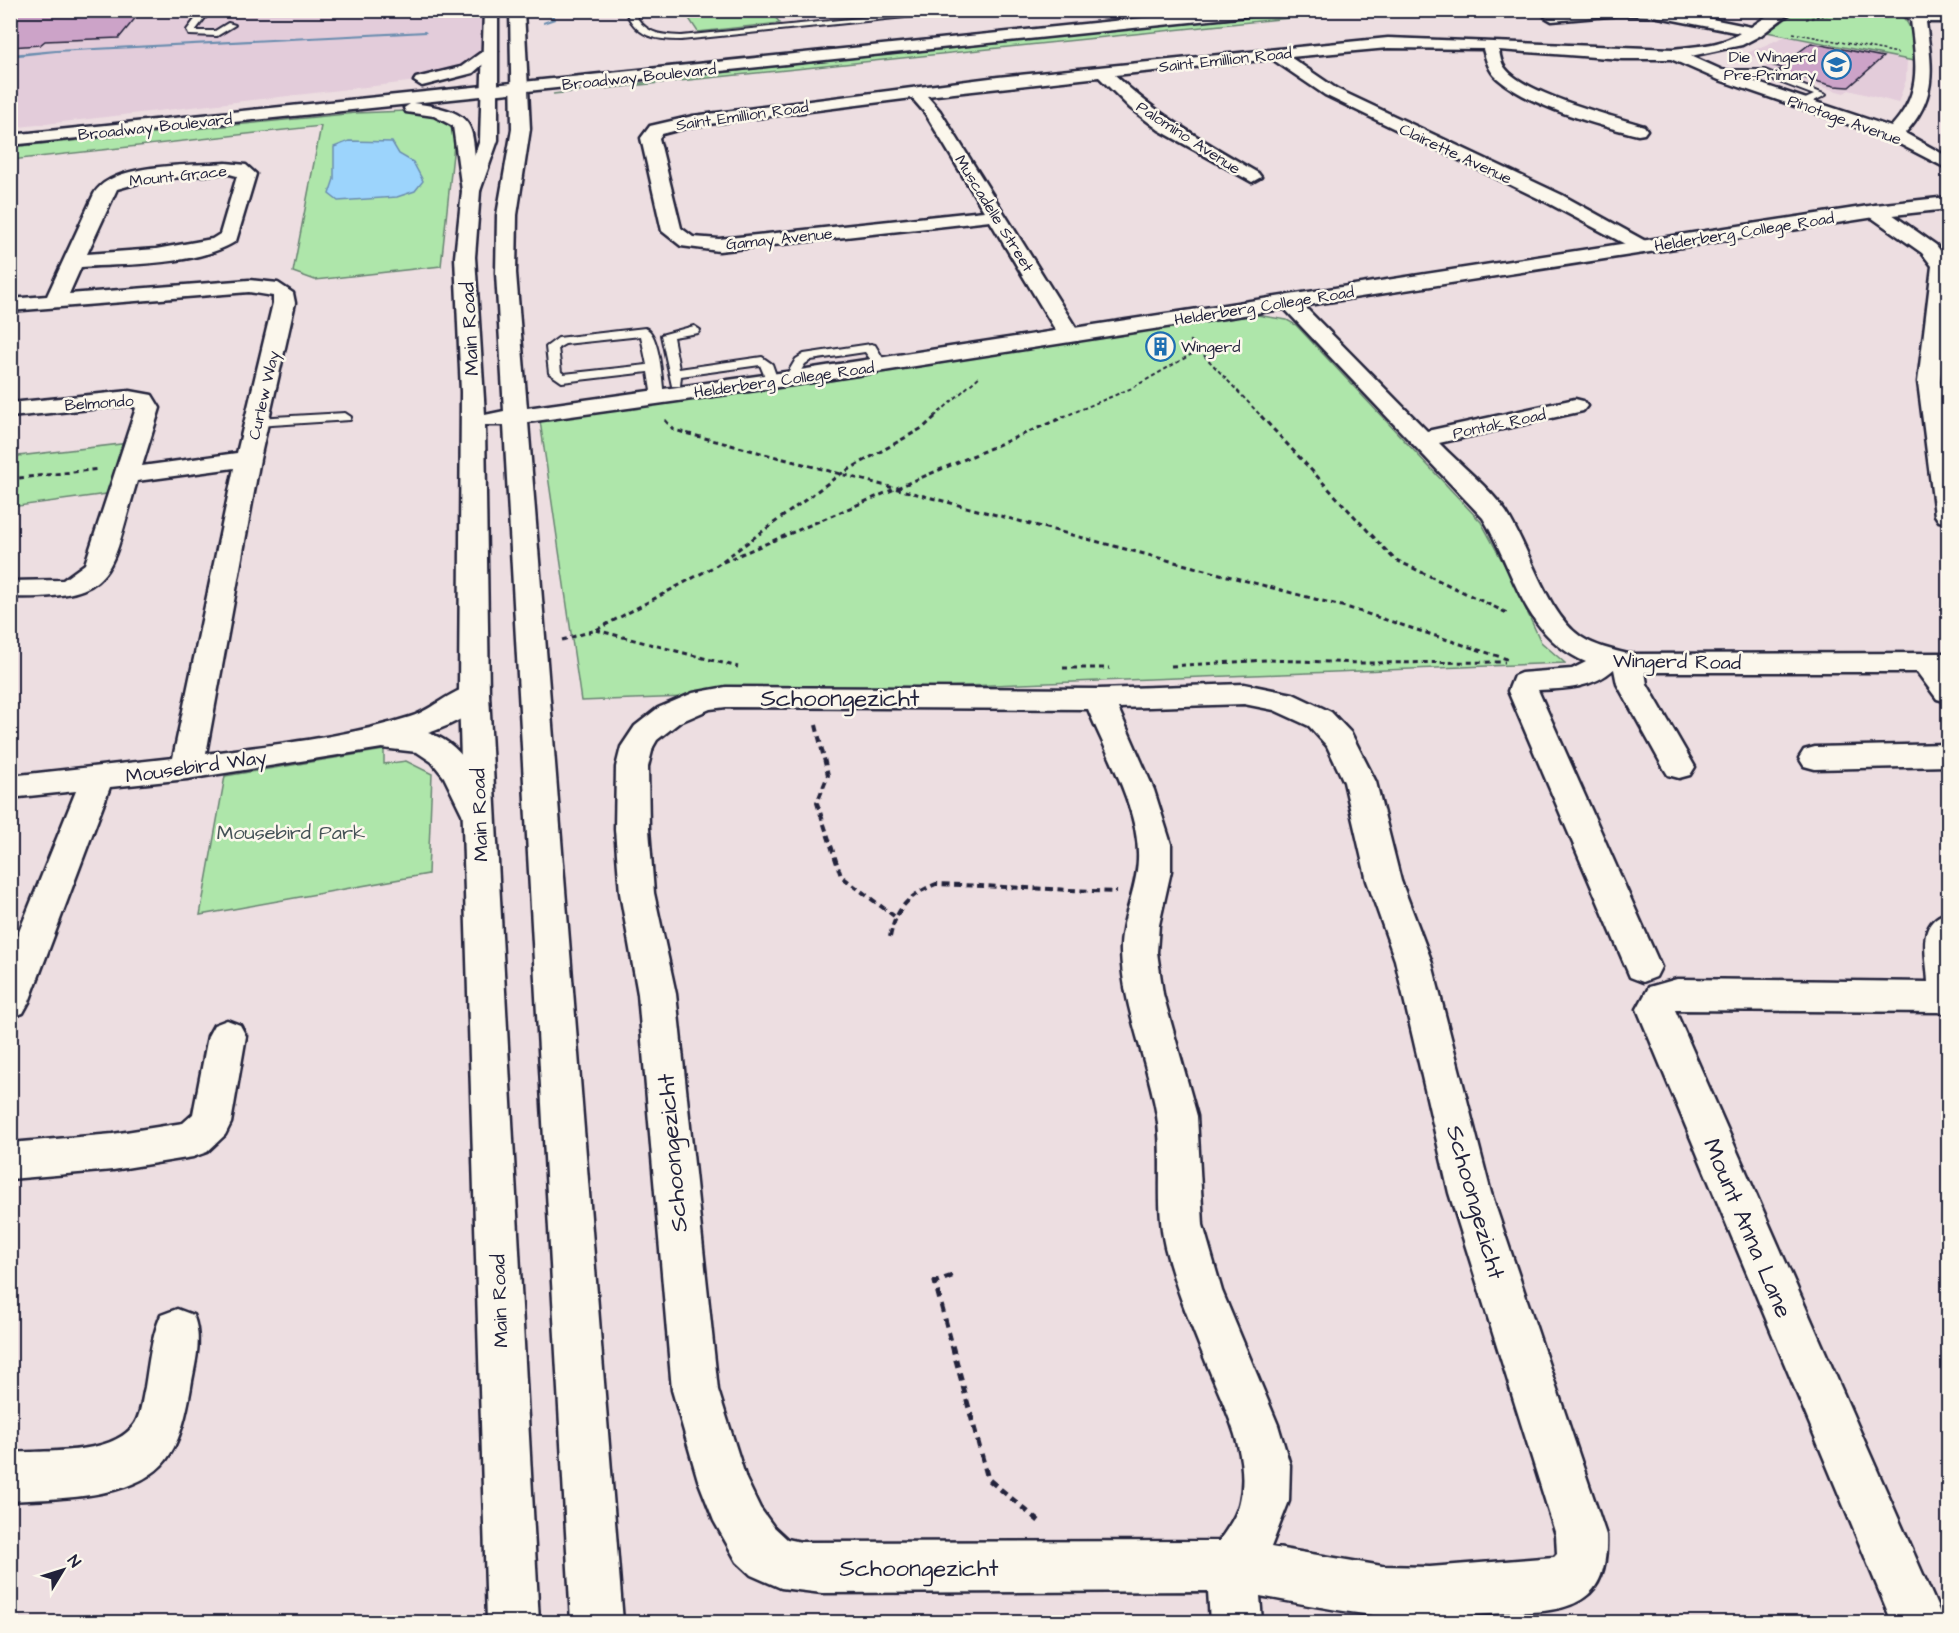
<svg xmlns="http://www.w3.org/2000/svg" width="1959" height="1633" viewBox="0 0 1959 1633" font-family="'Architects Daughter',sans-serif">
<style>
.built{fill:#e3ccda}
.green{fill:#aee6aa;stroke:#688472;stroke-width:1.5}
.water{fill:#9cd4fc;stroke:#6b8daf;stroke-width:1.5}
.lines{fill:none;stroke-linecap:round;stroke-linejoin:round}
.stream{fill:#6b8daf;fill-rule:evenodd}
.building{fill:#cca3c8;stroke:#22223b;stroke-width:1.5}
.lane-casing{stroke:#22223b;stroke-width:4}
.street-casing{stroke:#22223b;stroke-width:5}
.secondary-casing{stroke:#22223b;stroke-width:5}
.primary-casing{stroke:#22223b;stroke-width:5}
.path-far4{stroke:#22223b;stroke-width:1.5;stroke-dasharray:3 2;stroke-linecap:butt}
.path-far3{stroke:#22223b;stroke-width:2;stroke-dasharray:4 3;stroke-linecap:butt}
.path-far2{stroke:#22223b;stroke-width:3;stroke-dasharray:5 4;stroke-linecap:butt}
.path-far1{stroke:#22223b;stroke-width:4;stroke-dasharray:7 4.5;stroke-linecap:butt}
.path{stroke:#22223b;stroke-width:5;stroke-dasharray:8 6;stroke-linecap:butt}
.lane{fill:#fbf7ec;fill-rule:evenodd}
.street{fill:#fbf7ec;fill-rule:evenodd}
.secondary{fill:#fbf7ec;fill-rule:evenodd}
.primary{fill:#fbf7ec;fill-rule:evenodd}
.labels{text-anchor:middle;stroke-width:5;stroke-linejoin:round;paint-order:stroke}
.far-poi-label{font-size:16px;fill:#22223b;stroke:#fbf7ec;text-anchor:end}
.far-street-label{font-size:16px;fill:#22223b;stroke:#fbf7ec}
.street-label{font-size:20px;fill:#22223b;stroke:#fbf7ec}
.park-label{font-size:20px;fill:#455357;stroke:#fbf7ec}
.near-street-label{font-size:24px;fill:#22223b;stroke:#fbf7ec}
</style>
<rect width="100%" height="100%" fill="#eddee1"/>
<filter id="ink" filterUnits="userSpaceOnUse"><feTurbulence type="fractalNoise" baseFrequency=".0167" numOctaves="2"/><feDisplacementMap in="SourceGraphic" scale="12" xChannelSelector="R" yChannelSelector="G"/><feConvolveMatrix kernelMatrix="1 2 1 2 8 2 1 2 1" color-interpolation-filters="sRGB"/></filter>
<g filter="url(#ink)">
<!-- built -->
<g class="built">
<polygon points="11,11 490,11 482,60 426,80 11,128"/>
<polygon points="1786,36 1907,59 1906,80 1898,103 1849,90 1844,93 1765,71 1768,61 1745,54"/>
</g>
<!-- green -->
<g class="green">
<path d="M1799,10L1893,11C1915,21 1912,39 1914,61L1767,32Z"/>
<polygon points="684,11 770,11 780,23 698,32"/>
<polygon points="1307,11 1357,11 553,94 761,68"/>
<path d="M406,111C425,114 448,115 455,135L441,266L315,280L293,272L321,126L11,160L10,147L356,113Z"/>
<polygon points="1257,315 1287,320 1296,325 1481,522 1511,577 1541,642 1565,663 581,701 539,414"/>
<polygon points="130,443 114,493 11,507 10,457"/>
<polygon points="384,750 384,764 406,761 432,774 428,874 200,915 225,776"/>
</g>
<!-- water -->
<polygon class="water" points="349,141 392,142 399,154 413,162 423,181 415,191 397,197 338,201 329,194 334,179 334,147"/>
<g class="lines">
<!-- stream -->
<g class="stream">
<polygon points="549,10 553,10 555,20 543,24 543,22 551,19"/>
<polygon points="425,31 427,33 56,52 10,57 10,54 56,50"/>
</g>
</g>
<!-- building -->
<g class="building">
<polygon points="10,10 142,10 119,38 45,41 40,45 10,47"/>
<polygon points="1811,43 1837,48 1883,57 1849,87 1834,86 1778,71 1783,68 1774,66 1791,58"/>
</g>
<g class="lines">
<defs>
<g id="lane">
<polygon points="202,10 211,10 195,31 215,31 228,23 235,25 217,36 189,35 187,30"/>
<path d="M625,10H633C643,33 658,35 681,36L940,10H973L681,40C655,40 636,37 625,10Z"/>
<polygon points="1715,70 1765,70 1826,95 1804,106 1800,103 1801,101 1814,95 1764,76 1712,75"/>
<polygon points="694,326 700,330 698,333 673,337 679,369 762,357 772,364 778,381 776,384 768,384 760,365 681,376 680,386 672,386 661,335"/>
<path d="M645,328C660,333 662,382 664,397L662,400L658,401L652,397L648,372L562,382L549,373L546,347L558,338ZM641,336L647,365L564,374L561,372L558,348L565,344Z"/>
<polygon points="871,344 875,345 887,365 885,368 877,368 865,352 811,360 805,364 794,382 786,382 784,379 796,359 804,354"/>
<polygon points="345,413 351,417 350,420 256,426 249,422 256,418"/>
</g>
<g id="street">
<path d="M1577,10H1668L1751,27L1776,10H1794L1761,35L1742,45L1691,56L1731,74L1891,127C1923,93 1916,63 1911,20L1896,10L1948,14V22H1926C1932,68 1938,97 1905,133L1948,157V169L1888,138L1719,80L1671,59H1622L1499,50C1500,56 1501,63 1505,68C1524,94 1612,116 1644,126L1647,130L1644,134L1638,135C1597,125 1529,106 1497,78C1489,71 1486,60 1483,49L1388,48L1290,57L1337,89L1562,195L1649,243L1652,247L1649,251L1642,253L1548,203L1325,95L1272,59L1115,75C1158,116 1207,143 1258,173L1261,177L1252,182L1159,130L1130,108L1099,77L927,96L940,111L1081,336L1078,341H1062L990,221L719,251L681,246L662,231L641,138L650,126L693,116L998,77L1388,38L1673,49C1696,46 1721,46 1740,33L1653,16L1620,15L1552,21L1545,17L1552,13ZM912,98L925,113L984,211L719,239L693,237L681,228L659,138L662,134L693,126Z"/>
<path d="M226,163L246,165L256,174L236,241C198,266 126,264 81,267L69,294L249,280L278,283L293,293L295,303L260,459L206,754C274,744 345,738 410,717C436,709 460,680 485,687L489,694C477,714 449,726 428,733C466,744 480,784 495,816L491,824L479,828L467,824L444,777L432,762L417,752L382,748L187,779L110,787L29,1002L23,1013L10,1017V954L76,791L10,798V776L173,758L234,468L137,481C109,573 119,600 10,597V581L63,580L85,564L136,408L130,405L10,417V403L130,391L152,395L160,408L142,466L237,453L273,303V296L249,292L10,311V299L47,296L94,194C112,162 192,166 226,163ZM226,173L237,176L220,234L212,239L156,249L87,254L117,189L149,180Z"/>
<polygon points="1875,205 1882,207 1936,245 1948,261 1948,302 1940,382 1948,434 1948,523 1939,521 1935,515 1918,382 1932,266 1922,253 1868,215 1866,211 1868,207"/>
<path d="M1289,296L1296,298L1427,431L1575,399L1583,401L1587,406L1583,411L1439,443C1460,465 1489,487 1506,512C1530,549 1546,613 1581,637C1595,646 1612,650 1628,654L1948,653V702L1937,699L1917,672H1645L1647,684L1695,767L1690,775L1679,778L1668,775L1663,767L1617,684L1614,669C1593,688 1566,689 1538,690L1661,967L1656,977L1643,982L1630,977L1508,691L1514,676L1521,673L1572,669L1586,662C1522,634 1516,573 1483,518L1282,306L1278,302L1282,298Z"/>
<path d="M1244,684L1293,694L1331,712L1351,733L1376,782L1401,881L1431,960L1491,1193L1606,1535C1607,1556 1604,1584 1585,1597C1564,1613 1530,1612 1505,1613C1464,1616 1422,1620 1382,1616C1341,1612 1300,1603 1260,1596L1262,1622H1210L1208,1591L822,1593L781,1588L751,1575L737,1562L714,1521L698,1480L672,1390L638,994L620,893L615,829L616,767L621,747L635,726L658,708L693,693L726,687L1099,689ZM1244,704L1274,710L1309,726L1327,746L1344,782L1367,881L1395,960L1449,1193L1556,1535L1557,1554L1554,1557L1430,1567L1382,1566L1271,1547L1289,1501L1290,1465L1278,1425L1222,1291L1203,1225L1197,1116L1163,994L1157,952L1159,925L1171,871V844L1154,790L1118,708ZM726,707L1088,709C1106,753 1140,811 1138,859C1137,891 1120,920 1121,952C1123,1008 1148,1061 1157,1116C1164,1160 1155,1203 1165,1247C1175,1287 1191,1325 1206,1362C1223,1405 1251,1454 1240,1501C1237,1516 1227,1529 1219,1541L801,1542L787,1539L773,1526L760,1508L746,1479L718,1390L676,994L654,893L649,829L648,767L653,747L657,740L680,722L710,709Z"/>
<polygon points="1948,744 1948,766 1815,769 1804,766 1799,758 1804,750 1815,747"/>
<path d="M1948,912V1015L1939,1012L1675,1010L1944,1622H1892L1637,1009L1649,987L1677,979L1928,982C1927,954 1915,923 1948,912Z"/>
<polygon points="227,1020 240,1025 246,1036 231,1123 225,1135 207,1152 193,1157 113,1170 10,1179 10,1143 113,1134 183,1123 193,1114 208,1036 214,1025"/>
<path d="M177,1309L193,1315C203,1338 195,1363 191,1387C187,1410 181,1441 166,1460C135,1500 56,1498 10,1501V1453C45,1450 110,1456 133,1426C141,1417 142,1399 145,1387C149,1363 151,1338 161,1315Z"/>
</g>
<polygon id="secondary" points="484,10 498,10 498,140 480,191 475,257 485,415 504,411 496,273 497,215 512,129 510,10 524,10 530,129 517,215 516,273 527,408 800,370 1875,205 1948,197 1948,209 1875,217 800,384 528,422 623,1622 571,1622 504,425 485,425 489,694 539,1622 487,1622 459,694 461,392 455,257 462,191 480,140"/>
<g id="primary">
<path d="M1220,10H1274L1267,14L413,103C489,113 467,131 480,191L471,197L462,191L453,126L434,116L406,112L404,108L410,104L10,145V135Z"/>
<polygon points="490,46 498,51 473,73 422,86 414,81 416,78 461,67"/>
</g>
</defs>
<!-- lane casing -->
<use href="#lane" class="lane-casing"/>
<!-- street casing -->
<use href="#street" class="street-casing"/>
<!-- secondary casing -->
<use href="#secondary" class="secondary-casing"/>
<!-- primary casing -->
<use href="#primary" class="primary-casing"/>
<!-- path-far4 -->
<g class="path-far4">
<polyline points="1806,19 1849,10"/>
<polyline points="1793,33 1898,53"/>
</g>
<!-- path-far3 -->
<g class="path-far3">
<polyline points="1199,350 1262,417"/>
<polyline points="934,417 981,375"/>
<polyline points="1063,417 1132,388 1199,350 1190,340"/>
</g>
<!-- path-far2 -->
<g class="path-far2">
<polyline points="1261,416 1394,559 1509,614"/>
<polyline points="665,420 674,430 1349,608 1507,659"/>
<polyline points="10,479 99,469"/>
<polyline points="723,562 1066,416"/>
<polyline points="596,630 738,667"/>
<polyline points="562,640 596,630 717,565 839,475 924,427 936,416"/>
<polyline points="1171,666 1266,660 1362,663 1505,662"/>
<polyline points="1063,668 1110,668"/>
</g>
<!-- path-far1 -->
<g class="path-far1">
<polyline points="816,725 828,775 817,803 841,876 894,916"/>
<path d="M890,937C896,908 909,895 936,884L1117,892"/>
</g>
<!-- path -->
<polyline class="path" points="952,1276 935,1282 988,1479 1040,1522"/>
<!-- lane -->
<use href="#lane" class="lane"/>
<!-- street -->
<use href="#street" class="street"/>
<!-- secondary -->
<use href="#secondary" class="secondary"/>
<!-- primary -->
<use href="#primary" class="primary"/>
</g>
</g>
<!-- icons -->
<defs>
<symbol id="school-ring" viewBox="-11 -11 22 22"><circle r="9.5" fill="#fbf7ec" stroke="#1f6fb2" stroke-width="1.5"/><path d="M0-5L7-2L0 1L-7-2ZM-4 1L0 2.5L4 1V4Q0 6-4 4Z" fill="#1f6fb2"/></symbol>
<symbol id="building-ring" viewBox="-11 -11 22 22"><circle r="9.5" fill="#fbf7ec" stroke="#1f6fb2" stroke-width="1.5"/><path d="M-4-6H4V6H1V3H-1V6H-4ZM-2.5-4.3h1.7v1.8h-1.7ZM.8-4.3h1.7v1.8H.8ZM-2.5-1h1.7V.8h-1.7ZM.8-1h1.7V.8H.8Z" fill="#1f6fb2"/></symbol>
</defs>
<g fill-rule="evenodd">
<use href="#school-ring" x="1820" y="48" width="33" height="33"/>
<use href="#building-ring" x="1144" y="330" width="33" height="33"/>
</g>
<g class="labels">
<!-- far-poi labels -->
<g class="far-poi-label">
<text x="1816" y="62">Die Wingerd<tspan x="1816" dy="18">Pre-Primary</tspan></text>
<text x="1181" y="352" text-anchor="start">Wingerd</text>
</g>
<!-- far-street labels -->
<g class="far-street-label">
<text transform="translate(1225 59) rotate(-6)" y="6">Saint Emillion Road</text>
<text transform="translate(639 76) rotate(-6)" y="6">Broadway Boulevard</text>
<text transform="translate(742 115) rotate(-8)" y="6">Saint Emillion Road</text>
<text transform="translate(1845 119) rotate(20)" y="6">Pinotage Avenue</text>
<text transform="translate(155 126) rotate(-6)" y="6">Broadway Boulevard</text>
<text transform="translate(1189 137) rotate(33)" y="6">Palomino Avenue</text>
<text transform="translate(1456 153) rotate(25)" y="6">Clairette Avenue</text>
<text transform="translate(178 175) rotate(-6)" y="6">Mount Grace</text>
<text transform="translate(995 213) rotate(58)" y="6">Muscadelle Street</text>
<text transform="translate(1744 231) rotate(-9)" y="6">Helderberg College Road</text>
<text transform="translate(779 238) rotate(-6)" y="6">Gamay Avenue</text>
<text transform="translate(1264 305) rotate(-9)" y="6">Helderberg College Road</text>
<text transform="translate(784 379) rotate(-8)" y="6">Helderberg College Road</text>
<text transform="translate(263 395) rotate(-77)" y="6">Curlew Way</text>
<text transform="translate(99 402) rotate(-4)" y="6">Belmondo</text>
<text transform="translate(1499 423) rotate(-12)" y="6">Pontak Road</text>
</g>
<!-- street labels -->
<g class="street-label">
<text transform="translate(469 329) rotate(-93)" y="7">Main Road</text>
<text transform="translate(1677 661) rotate(1)" y="7">Wingerd Road</text>
<text transform="translate(196 766) rotate(-8)" y="7">Mousebird Way</text>
<text transform="translate(479 815) rotate(-92)" y="7">Main Road</text>
<text transform="translate(499 1301) rotate(-92)" y="7">Main Road</text>
</g>
<!-- park labels -->
<g class="park-label">
<text x="291" y="839">Mousebird Park</text>
</g>
<!-- near-street labels -->
<g class="near-street-label">
<text x="840" y="706">Schoongezicht</text>
<text transform="translate(672 1153) rotate(-95)" y="8">Schoongezicht</text>
<text transform="translate(1476 1202) rotate(74)" y="8">Schoongezicht</text>
<text transform="translate(1748 1228) rotate(67)" y="8">Mount Anna Lane</text>
<text x="919" y="1576">Schoongezicht</text>
</g>
</g>
<!-- margin -->
<rect width="1959" height="1633" fill="none" stroke="#fbf7ec" stroke-width="36"/>
<rect x="18" y="18" width="1923" height="1597" fill="none" stroke="#22223b" stroke-width="2" filter="url(#ink)"/>
<!-- north arrow -->
<g transform="translate(63 1570) rotate(52)" stroke="#fbf7ec" stroke-width="4.5" paint-order="stroke">
<path d="M0-4.5L10 22L0 15L-10 22Z" fill="#22223b"/>
<text y="-9" font-size="16" font-weight="bold" text-anchor="middle" fill="#22223b">N</text>
</g>
</svg>
